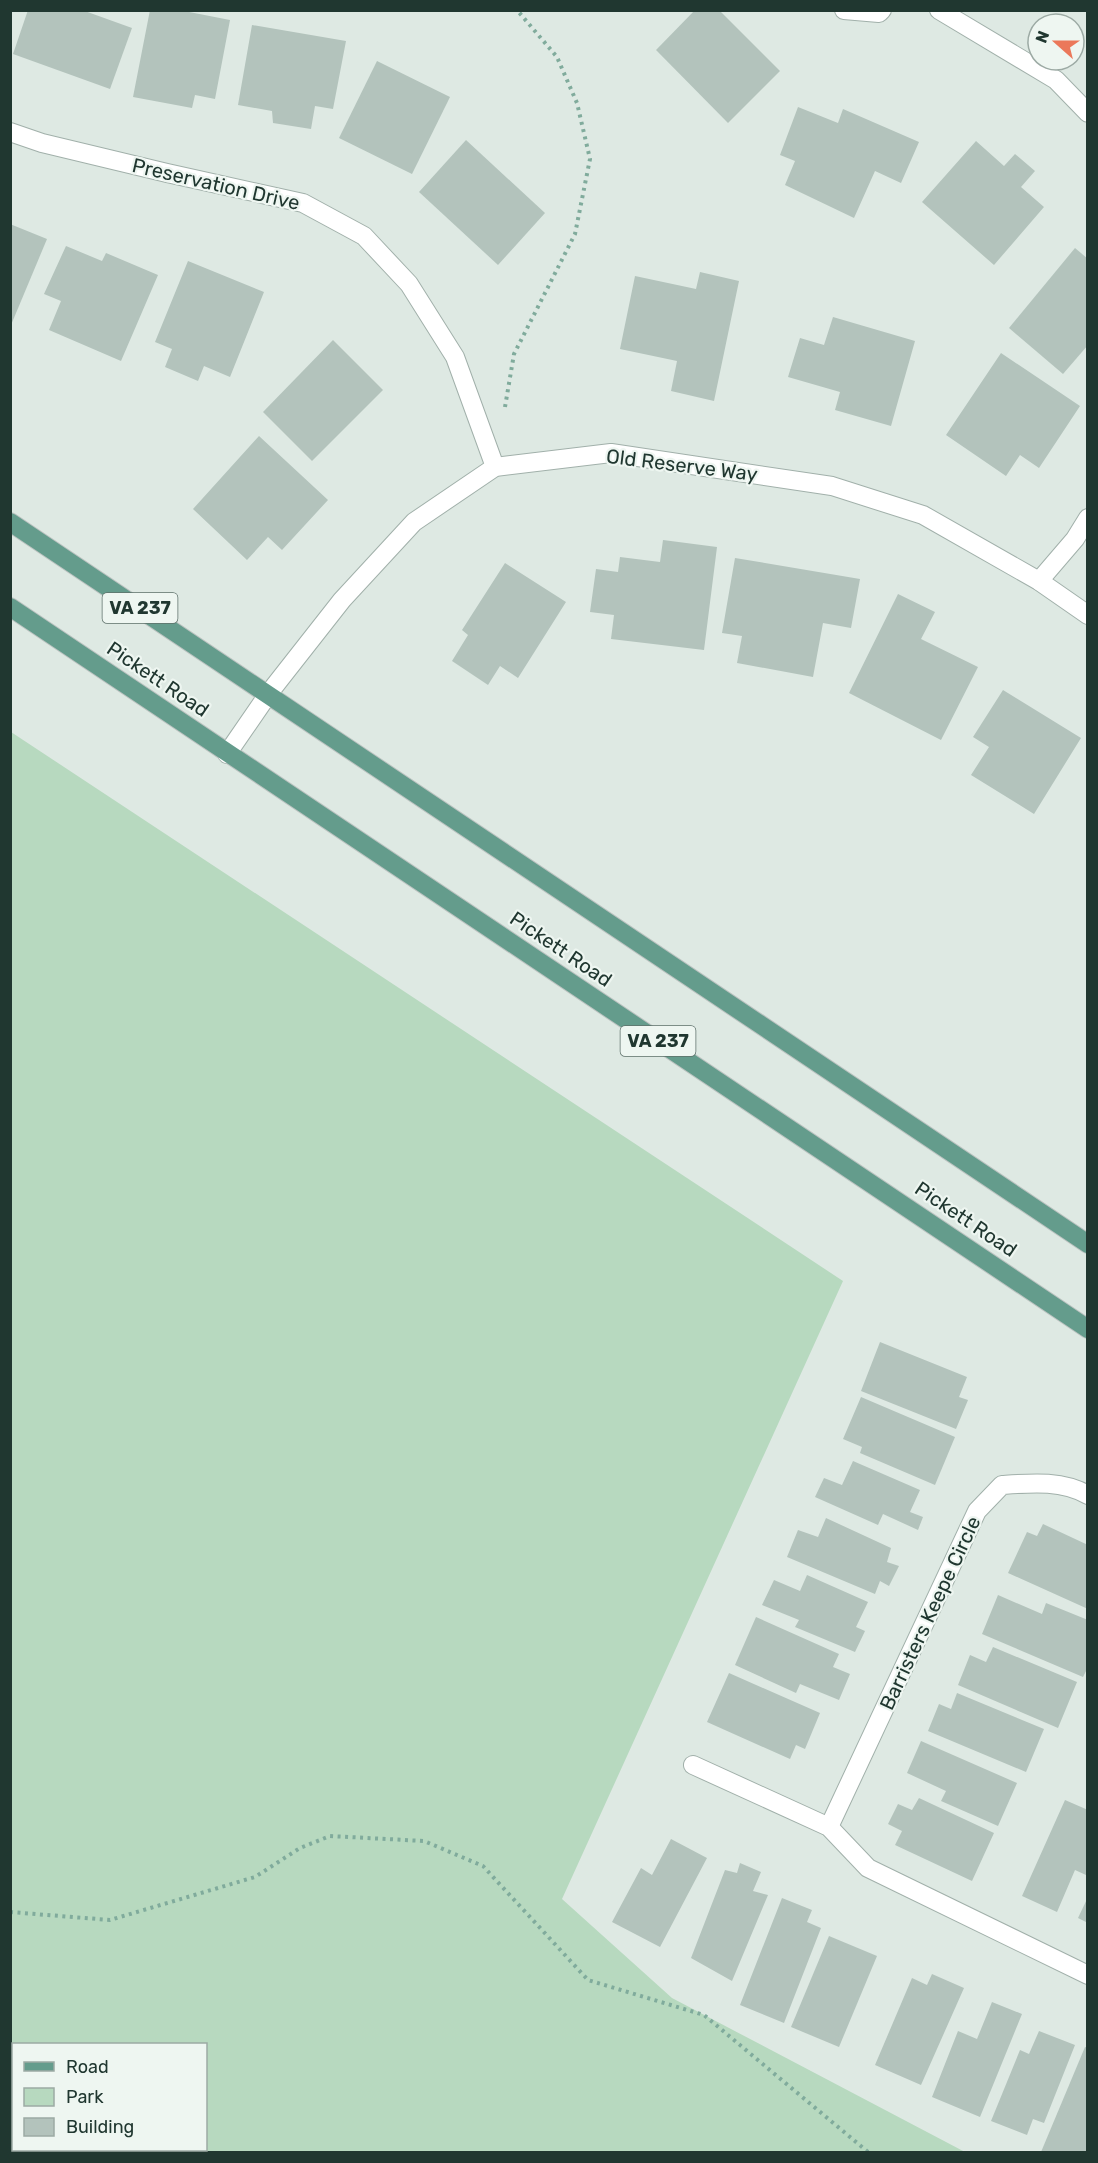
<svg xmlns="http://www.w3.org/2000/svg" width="1098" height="2163" viewBox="0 0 1098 2163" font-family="Rubik,sans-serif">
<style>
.green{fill:#b7d9bf;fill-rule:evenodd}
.building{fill:#b3c3bc}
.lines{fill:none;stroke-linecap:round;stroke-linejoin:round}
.minor-casing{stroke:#a1b0aa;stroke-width:20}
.primary-casing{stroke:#bcc3c1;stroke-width:20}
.path{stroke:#80ab9c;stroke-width:4;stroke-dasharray:3 4.5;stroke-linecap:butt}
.minor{stroke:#fff;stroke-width:18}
.primary{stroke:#649c8c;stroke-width:18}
.labels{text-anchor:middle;stroke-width:4.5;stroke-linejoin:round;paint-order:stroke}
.shield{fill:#eef6f1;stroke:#5e706a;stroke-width:1.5}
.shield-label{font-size:18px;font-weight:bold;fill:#203730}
.street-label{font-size:20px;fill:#203730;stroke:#eef6f1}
</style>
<rect width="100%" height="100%" fill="#dee9e3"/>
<!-- green -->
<path class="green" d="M11,732L843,1281L562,1899L672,1998L965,2152H11ZM14,2044H206V2150H14Z"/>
<!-- building -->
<g class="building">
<polygon points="28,10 82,10 132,28 110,89 13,54"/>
<polygon points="150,10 179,10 230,20 215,99 195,95 192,108 133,97"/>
<polygon points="695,10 719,10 780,71 728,123 656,50"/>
<polygon points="252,25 346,41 333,109 315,106 311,129 273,123 272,111 238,105"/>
<polygon points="377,61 450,97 412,174 339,138"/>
<polygon points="798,107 838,123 843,109 919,142 901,183 875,171 854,218 785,185 795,161 780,155"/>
<polygon points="466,140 545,213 498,265 419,192"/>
<polygon points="976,141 1004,166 1015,154 1035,171 1021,187 1044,207 994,265 922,202"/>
<polygon points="10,224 47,239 11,325 10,325"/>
<polygon points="66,246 102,261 106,253 158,275 121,361 49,330 61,301 44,294"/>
<polygon points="1075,248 1088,259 1088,345 1063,374 1009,328"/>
<polygon points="188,261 264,292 230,377 204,366 198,381 165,367 172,349 155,342"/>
<polygon points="700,272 739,281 714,401 671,391 677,361 620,349 635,276 696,289"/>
<polygon points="833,317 915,341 891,426 835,410 840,392 788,377 800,338 824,345"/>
<polygon points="333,340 383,390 312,461 263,412"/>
<polygon points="1001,353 1080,406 1039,468 1020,455 1006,476 946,435"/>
<polygon points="259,436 328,500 282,550 268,537 247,560 193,509"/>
<polygon points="663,540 717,547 704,650 611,639 614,615 590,612 596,569 618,572 620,557 660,562"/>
<polygon points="735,558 860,579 851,628 823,623 813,677 737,663 742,636 722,633"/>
<polygon points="505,563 566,602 518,678 500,666 488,685 452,661 468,635 462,630"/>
<polygon points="898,594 935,612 921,639 978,667 941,740 849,693"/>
<polygon points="1003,690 1081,738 1034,814 971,775 989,747 973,737"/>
<polygon points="880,1342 967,1377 959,1397 968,1400 956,1429 861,1391"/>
<polygon points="861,1397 955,1437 935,1485 860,1453 862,1447 843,1439"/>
<polygon points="853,1461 920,1490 910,1512 923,1517 918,1530 883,1514 878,1525 815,1497 824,1478 842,1485"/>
<polygon points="826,1518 891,1548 887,1562 899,1566 889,1586 880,1581 875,1594 787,1557 798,1530 818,1537"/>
<polygon points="1043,1524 1088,1545 1088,1609 1008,1573 1027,1532 1037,1536"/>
<polygon points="807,1575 868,1602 856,1627 865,1631 855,1652 795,1627 799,1620 762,1605 774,1580 800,1591"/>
<polygon points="998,1595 1042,1614 1046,1603 1088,1620 1088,1667 1083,1677 982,1634"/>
<polygon points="756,1617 839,1654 833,1667 850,1674 839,1700 800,1684 796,1693 735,1665"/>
<polygon points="993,1647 1077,1682 1058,1728 958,1685 970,1655 986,1662"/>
<polygon points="729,1673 820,1713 805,1749 796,1745 790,1759 707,1722"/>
<polygon points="957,1693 1044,1729 1026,1772 928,1731 939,1704 951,1709"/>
<polygon points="921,1741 1017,1783 998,1826 941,1801 946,1791 907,1773"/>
<polygon points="919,1798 994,1833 972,1881 895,1845 902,1831 888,1824 898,1804 912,1810"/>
<polygon points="1065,1800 1088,1810 1088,1872 1086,1875 1075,1870 1057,1912 1022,1896"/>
<polygon points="671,1839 707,1858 660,1947 612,1922 641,1868 652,1875"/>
<polygon points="740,1863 761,1872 753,1891 768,1895 732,1981 691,1958 725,1870 737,1873"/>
<polygon points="1088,1897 1088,1923 1078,1918"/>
<polygon points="782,1898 812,1910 807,1922 821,1928 784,2023 740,2005"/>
<polygon points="829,1936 877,1956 839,2047 791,2027"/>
<polygon points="932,1974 964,1988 921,2085 875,2065 912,1978 927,1985"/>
<polygon points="992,2002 1022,2014 980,2117 932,2097 958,2031 977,2039"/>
<polygon points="1039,2031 1075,2045 1044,2123 1033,2119 1027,2135 991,2121 1020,2050 1029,2054"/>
<polygon points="1085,2047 1088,2048 1088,2152 1041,2152"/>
</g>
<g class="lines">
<defs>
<g id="minor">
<polyline points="844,10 879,13 882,10"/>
<polyline points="939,10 1056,80 1088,113"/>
<polyline points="10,132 42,143 167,173 303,203 364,236 409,284 455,357 495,467"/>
<polyline points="1039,581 1075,539 1088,518"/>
<polyline points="227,754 269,693 342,600 414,522 495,467 611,453 832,486 923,515 1039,581 1088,615"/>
<polyline points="693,1765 829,1827 868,1868 1088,1975"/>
<path d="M829,1827L977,1511L1002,1485C1031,1483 1062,1480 1088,1495"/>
</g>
<g id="primary">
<polyline points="10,522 1088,1244"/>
<polyline points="10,607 1088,1329"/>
</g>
</defs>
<!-- minor casing -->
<use href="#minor" class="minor-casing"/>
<!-- primary casing -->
<use href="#primary" class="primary-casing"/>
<!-- path -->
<g class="path">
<polyline points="505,407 514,354 575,234 590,159 577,103 557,57 517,10"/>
<polyline points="10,1912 110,1920 255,1877 300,1848 330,1836 424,1841 483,1866 588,1980 704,2015 868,2152"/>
</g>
<!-- minor -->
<use href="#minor" class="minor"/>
<!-- primary -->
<use href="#primary" class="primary"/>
</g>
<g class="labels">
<!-- shield labels -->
<g class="shield">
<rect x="102.5" y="593" width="75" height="30" rx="4.5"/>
<rect x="620.5" y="1026" width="75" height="30" rx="4.5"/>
</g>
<g class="shield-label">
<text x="140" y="614">VA 237</text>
<text x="658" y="1047">VA 237</text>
</g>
<!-- street labels -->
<g class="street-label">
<text transform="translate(216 184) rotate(13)" y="7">Preservation Drive</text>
<text transform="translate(682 465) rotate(7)" y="7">Old Reserve Way</text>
<text transform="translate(158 679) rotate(34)" y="7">Pickett Road</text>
<text transform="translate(561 949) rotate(34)" y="7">Pickett Road</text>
<text transform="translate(966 1219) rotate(34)" y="7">Pickett Road</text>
<text transform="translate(930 1613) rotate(-65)" y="7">Barristers Keepe Circle</text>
</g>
</g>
<!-- border -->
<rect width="1098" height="2163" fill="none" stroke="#203730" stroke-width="24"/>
<!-- legend -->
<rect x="12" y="2043" width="195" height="108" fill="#eef6f1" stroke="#9caaa4" stroke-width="1.5"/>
<rect x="24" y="2062" width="30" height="9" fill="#649c8c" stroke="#9caaa4" stroke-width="1.5"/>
<text x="66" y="2073" font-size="18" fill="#203730">Road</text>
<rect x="24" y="2088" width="30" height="18" fill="#b7d9bf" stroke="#9caaa4" stroke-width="1.5"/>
<text x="66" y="2103" font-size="18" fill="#203730">Park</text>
<rect x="24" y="2118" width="30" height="18" fill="#b3c3bc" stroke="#9caaa4" stroke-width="1.5"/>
<text x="66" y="2133" font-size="18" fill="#203730">Building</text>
<!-- north arrow -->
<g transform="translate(1056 42) rotate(291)"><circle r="28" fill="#eef6f1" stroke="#9caaa4" stroke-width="1.5"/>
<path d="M0-4.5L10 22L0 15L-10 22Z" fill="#eb785a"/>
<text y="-9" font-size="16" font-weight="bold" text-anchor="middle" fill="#203730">N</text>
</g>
</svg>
